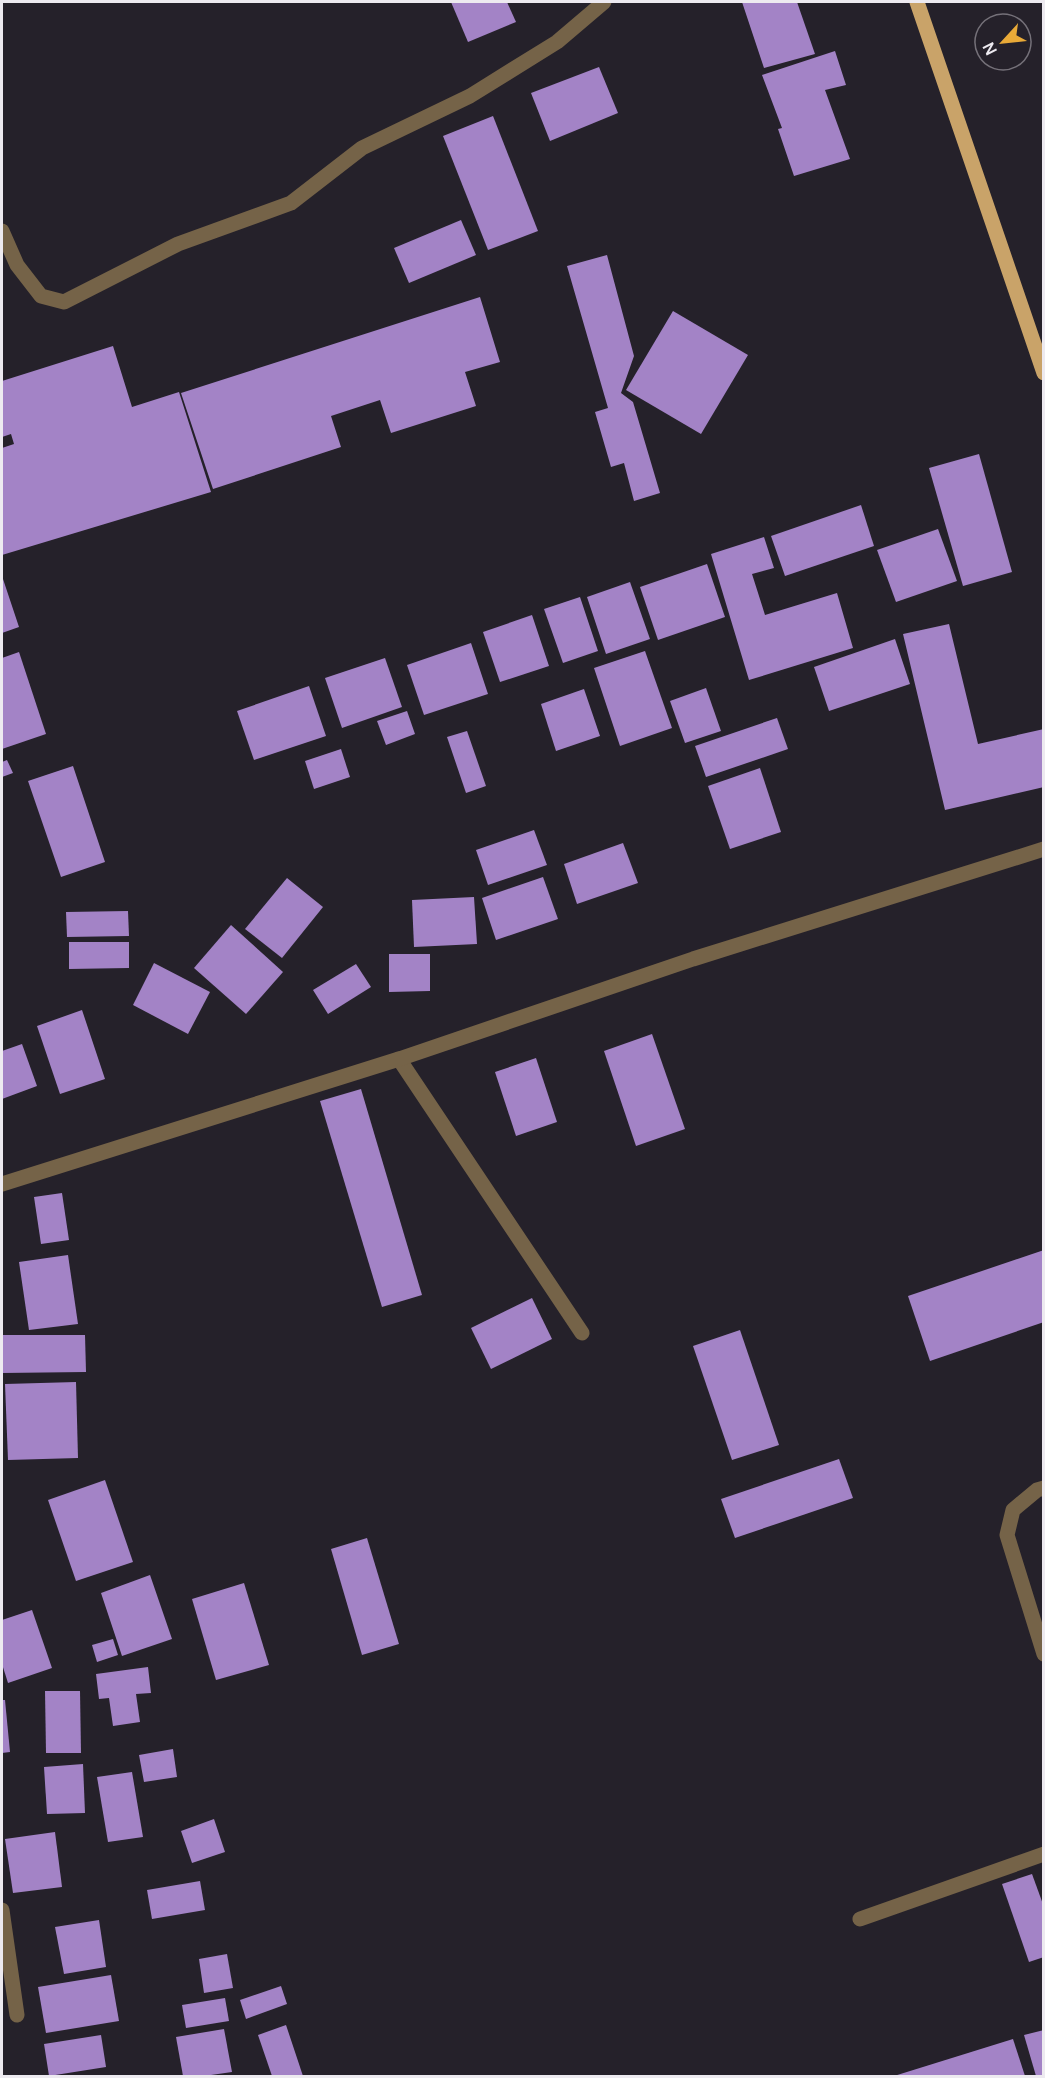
<svg xmlns="http://www.w3.org/2000/svg" width="1045" height="2078" viewBox="0 0 1045 2078" font-family="Manrope,sans-serif">
<style>
.building{fill:#a383c6}
.lines{fill:none;stroke-linecap:round;stroke-linejoin:round}
.minor{stroke:#756348;stroke-width:15}
.major{stroke:#c9a369;stroke-width:15}
</style>
<rect width="100%" height="100%" fill="#25212a"/>
<!-- building -->
<g class="building">
<polygon points="451,2 507,2 516,22 468,42"/>
<polygon points="742,2 797,2 815,54 764,68"/>
<polygon points="835,51 846,85 825,90 850,159 794,176 778,129 782,128 762,75"/>
<polygon points="599,67 618,113 550,141 531,93"/>
<polygon points="493,116 538,231 488,250 443,136"/>
<polygon points="461,220 476,255 409,283 394,248"/>
<polygon points="607,255 634,356 621,393 633,402 660,493 634,501 624,463 611,467 595,412 608,408 567,266"/>
<polygon points="480,297 500,362 465,372 476,406 391,433 380,400 331,416 341,447 213,489 181,393"/>
<polygon points="673,311 748,355 701,434 626,390"/>
<polygon points="113,346 132,407 179,392 211,492 2,555 2,448 14,444 11,434 2,437 2,381"/>
<polygon points="979,454 1012,572 963,586 929,468"/>
<polygon points="861,505 874,546 785,576 771,536"/>
<polygon points="938,529 957,581 896,602 877,550"/>
<polygon points="764,537 774,568 752,574 765,615 837,593 853,648 749,680 711,554"/>
<polygon points="707,564 725,617 658,640 640,587"/>
<polygon points="2,576 19,627 2,633"/>
<polygon points="630,582 650,639 606,654 587,597"/>
<polygon points="580,597 598,651 563,663 544,609"/>
<polygon points="532,615 549,666 500,682 483,632"/>
<polygon points="949,624 978,744 1044,729 1044,787 945,810 903,634"/>
<polygon points="895,639 910,684 829,711 814,667"/>
<polygon points="471,643 488,694 424,715 407,665"/>
<polygon points="645,651 672,728 620,746 594,668"/>
<polygon points="19,652 46,734 2,749 2,658"/>
<polygon points="385,658 402,707 342,728 325,678"/>
<polygon points="309,686 326,736 254,760 237,711"/>
<polygon points="706,688 721,731 685,743 670,701"/>
<polygon points="584,689 600,736 556,751 541,704"/>
<polygon points="407,711 415,734 386,745 377,721"/>
<polygon points="777,718 788,749 706,777 695,746"/>
<polygon points="467,731 486,786 466,793 447,737"/>
<polygon points="341,749 350,777 314,789 305,761"/>
<polygon points="7,760 13,773 2,777 2,762"/>
<polygon points="73,766 105,862 61,877 28,781"/>
<polygon points="760,768 781,832 730,849 708,786"/>
<polygon points="534,830 547,865 488,885 476,850"/>
<polygon points="623,843 638,883 577,904 564,864"/>
<polygon points="543,877 558,919 496,940 482,898"/>
<polygon points="287,878 323,907 282,958 245,929"/>
<polygon points="474,897 477,944 414,947 412,900"/>
<polygon points="128,911 129,936 67,937 66,912"/>
<polygon points="231,925 283,972 246,1014 194,968"/>
<polygon points="69,942 129,942 129,968 69,969"/>
<polygon points="389,954 430,954 430,991 389,992"/>
<polygon points="154,963 210,992 188,1034 133,1005"/>
<polygon points="356,964 371,987 328,1014 313,990"/>
<polygon points="82,1010 105,1079 60,1094 37,1026"/>
<polygon points="652,1034 685,1129 636,1146 604,1051"/>
<polygon points="22,1044 37,1086 2,1099 2,1051"/>
<polygon points="536,1058 557,1122 516,1136 495,1072"/>
<polygon points="361,1089 422,1295 382,1307 320,1101"/>
<polygon points="62,1193 69,1240 41,1244 34,1197"/>
<polygon points="1044,1250 1044,1322 930,1361 908,1296"/>
<polygon points="68,1255 78,1324 29,1330 19,1262"/>
<polygon points="532,1298 552,1339 491,1369 471,1328"/>
<polygon points="740,1330 779,1445 732,1460 693,1346"/>
<polygon points="2,1335 85,1335 86,1372 2,1373"/>
<polygon points="76,1382 78,1458 8,1460 5,1384"/>
<polygon points="839,1459 853,1498 735,1538 721,1499"/>
<polygon points="105,1480 133,1562 76,1581 48,1500"/>
<polygon points="367,1538 399,1644 362,1655 331,1549"/>
<polygon points="150,1575 172,1639 122,1656 101,1593"/>
<polygon points="244,1583 269,1665 216,1680 192,1599"/>
<polygon points="32,1610 52,1668 8,1683 2,1664 2,1620"/>
<polygon points="113,1639 118,1655 97,1662 92,1645"/>
<polygon points="148,1667 151,1693 136,1694 140,1722 113,1726 109,1698 99,1699 96,1674"/>
<polygon points="45,1691 80,1691 81,1753 46,1753"/>
<polygon points="2,1700 5,1700 10,1752 2,1753"/>
<polygon points="173,1749 177,1777 144,1782 139,1755"/>
<polygon points="83,1764 85,1813 47,1814 44,1767"/>
<polygon points="132,1772 143,1837 108,1842 97,1777"/>
<polygon points="214,1819 225,1852 192,1863 181,1831"/>
<polygon points="55,1832 62,1887 13,1893 5,1839"/>
<polygon points="1032,1874 1044,1907 1044,1957 1029,1962 1002,1884"/>
<polygon points="200,1881 205,1910 152,1919 147,1890"/>
<polygon points="99,1920 106,1967 64,1974 55,1927"/>
<polygon points="227,1954 233,1988 204,1993 199,1959"/>
<polygon points="111,1975 119,2021 46,2033 38,1987"/>
<polygon points="281,1986 287,2004 246,2019 240,2000"/>
<polygon points="225,1998 229,2021 186,2028 182,2005"/>
<polygon points="286,2025 303,2076 272,2076 258,2035"/>
<polygon points="224,2029 232,2072 204,2076 183,2076 176,2037"/>
<polygon points="1044,2030 1044,2076 1036,2076 1024,2035"/>
<polygon points="101,2035 106,2067 49,2076 44,2044"/>
<polygon points="1013,2039 1025,2076 894,2076"/>
</g>
<g class="lines">
<!-- minor -->
<g class="minor">
<polyline points="2,231 17,265 41,296 64,302 178,244 291,203 362,148 470,96 557,42 604,2"/>
<polyline points="399,1059 582,1333"/>
<polyline points="2,1184 399,1059 693,959 1044,849"/>
<polyline points="1044,1488 1037,1490 1013,1510 1007,1535 1044,1654"/>
<polyline points="2,1910 17,2015"/>
<polyline points="860,1919 1044,1854"/>
</g>
<!-- major -->
<polyline class="major" points="917,2 1044,373"/>
</g>
<!-- border -->
<rect width="1045" height="2078" fill="none" stroke="#edeaf0" stroke-width="6"/>
<!-- north arrow -->
<g transform="translate(1003 42) rotate(243)"><circle r="28" fill="#25212a" stroke="#757179" stroke-width="1.5"/>
<path d="M0-4.5L10 22L0 15L-10 22Z" fill="#e9aa38"/>
<text y="-9" font-size="16" font-weight="bold" text-anchor="middle" fill="#edeaf0">N</text>
</g>
</svg>
